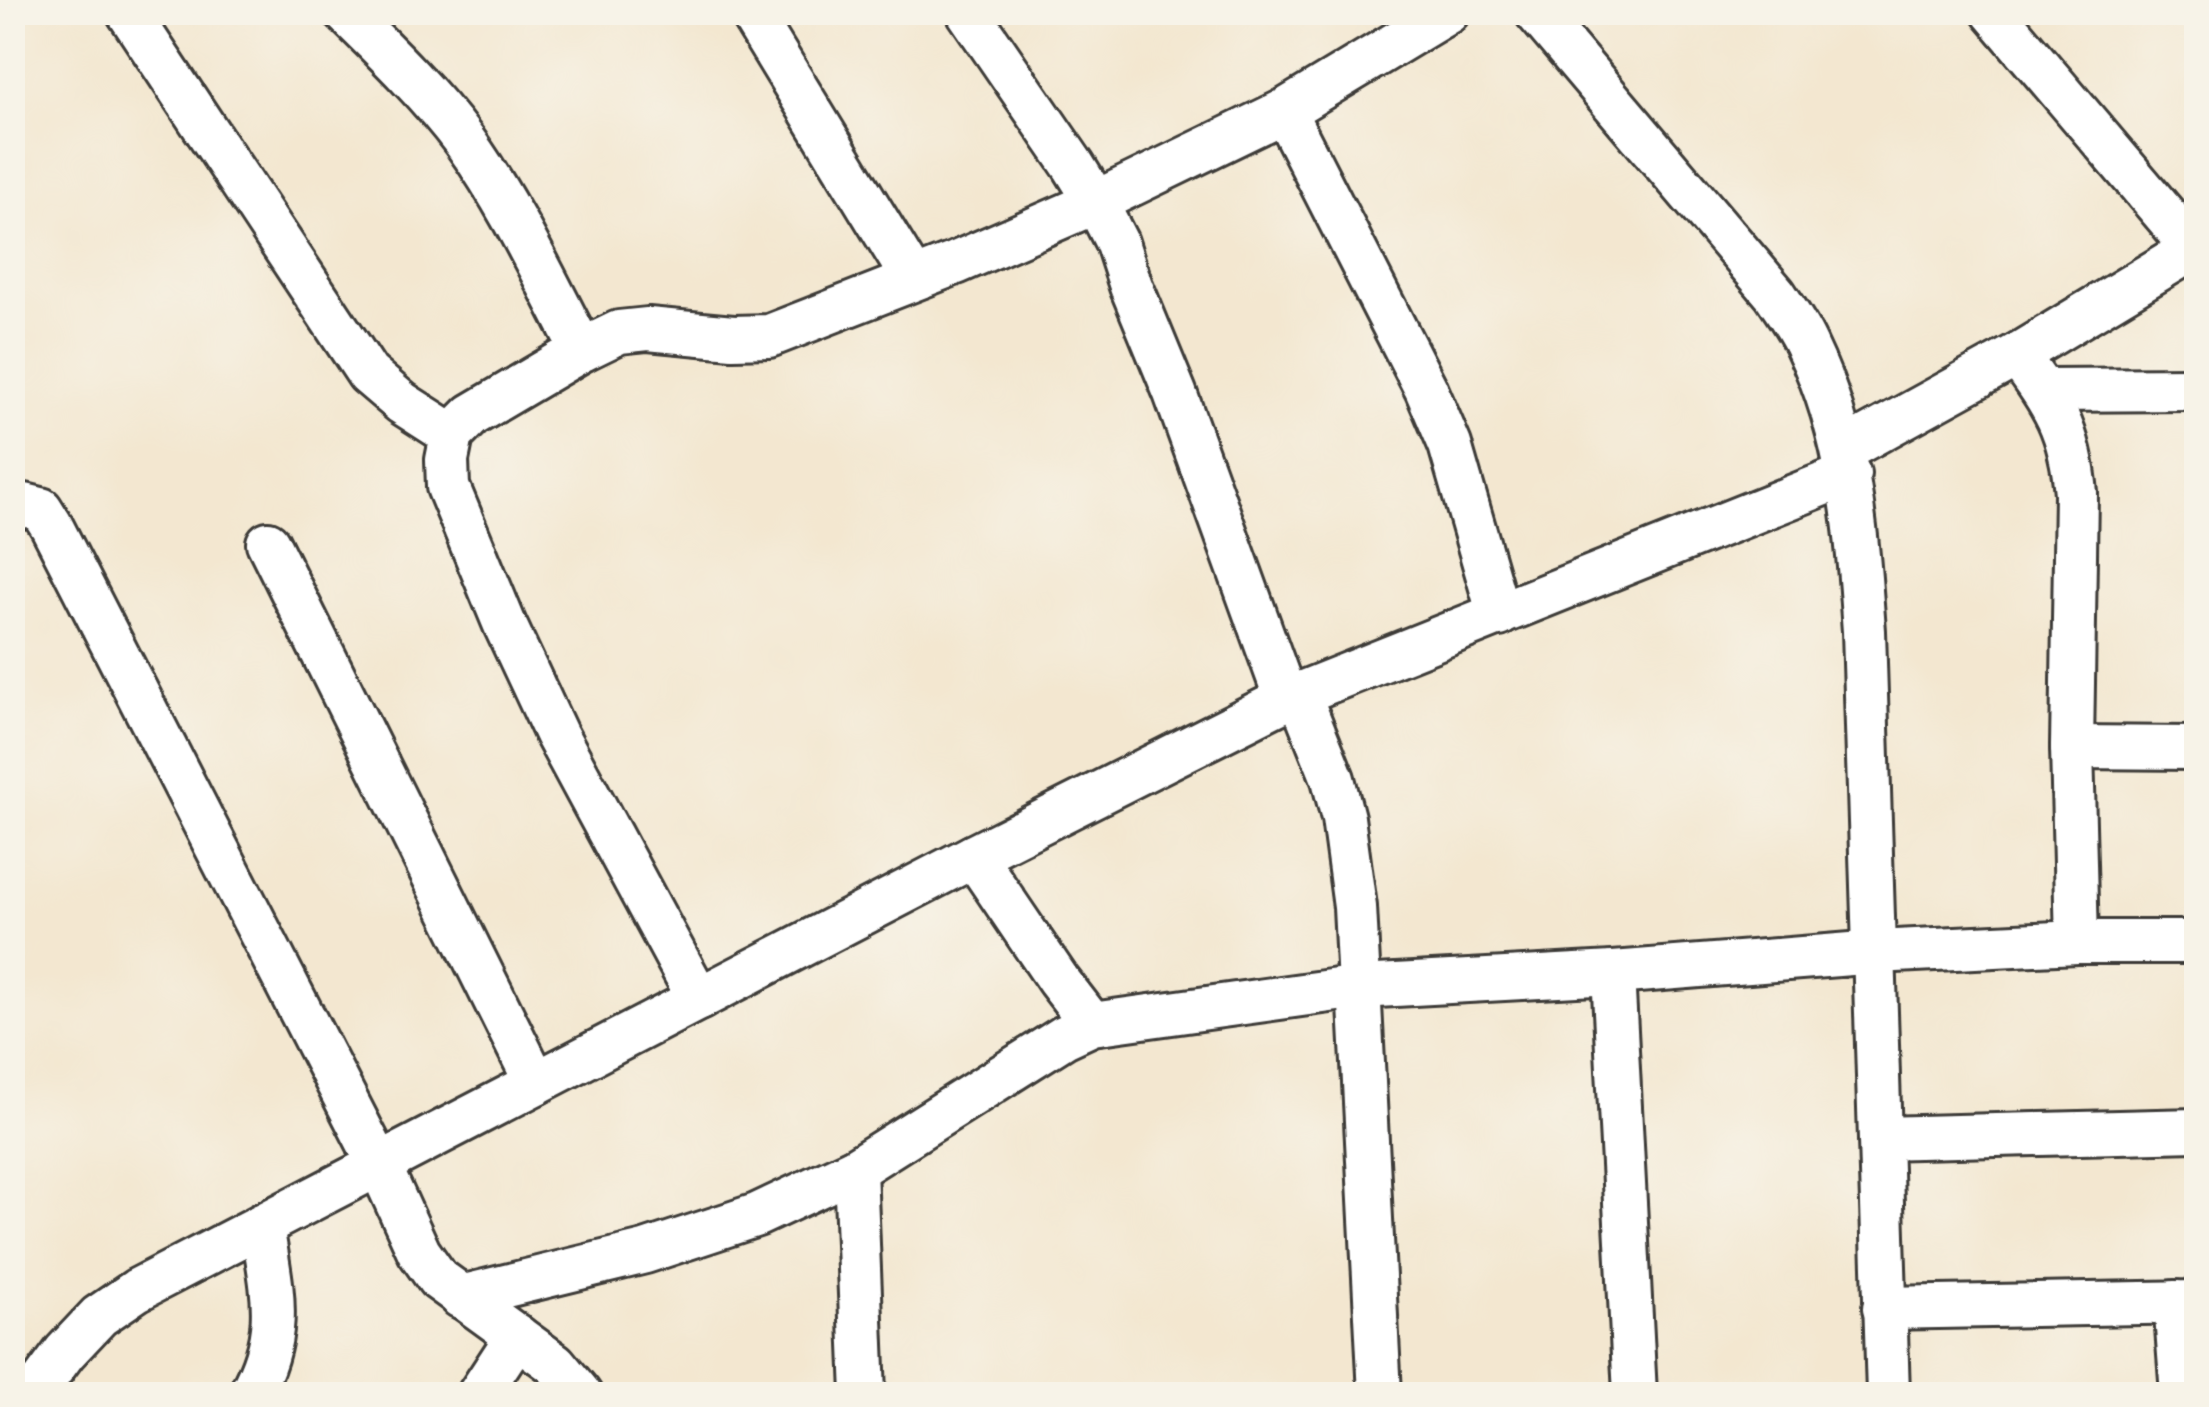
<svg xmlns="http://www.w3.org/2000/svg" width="2209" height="1407" viewBox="0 0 2209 1407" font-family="Pangolin,sans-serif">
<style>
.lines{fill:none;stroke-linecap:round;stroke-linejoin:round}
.street-casing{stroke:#3c3a37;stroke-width:48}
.street{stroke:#fff;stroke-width:42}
</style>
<rect width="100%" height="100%" fill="#f7f3e8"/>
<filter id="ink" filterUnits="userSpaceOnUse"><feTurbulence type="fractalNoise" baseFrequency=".01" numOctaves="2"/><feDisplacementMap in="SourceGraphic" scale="20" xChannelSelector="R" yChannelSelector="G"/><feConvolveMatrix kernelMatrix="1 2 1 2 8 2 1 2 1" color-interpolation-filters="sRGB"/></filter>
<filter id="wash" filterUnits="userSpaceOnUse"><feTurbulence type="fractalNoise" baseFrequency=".0048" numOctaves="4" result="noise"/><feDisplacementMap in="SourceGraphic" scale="40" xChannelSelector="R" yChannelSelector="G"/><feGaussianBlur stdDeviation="2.25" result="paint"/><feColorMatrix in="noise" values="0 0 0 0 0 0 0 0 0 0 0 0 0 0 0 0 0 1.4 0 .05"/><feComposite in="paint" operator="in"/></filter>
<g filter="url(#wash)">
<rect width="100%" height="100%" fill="#f3e7d0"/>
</g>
<g filter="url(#ink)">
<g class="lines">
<defs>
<g id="street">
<polyline points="128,12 368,374 402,403 452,435"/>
<path d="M345,12C387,53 430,95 465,142C511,206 545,280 582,350"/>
<polyline points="750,12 913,279"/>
<polyline points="968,12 1073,165 1096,202 1117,243 1131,286 1175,393 1286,699"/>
<path d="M1536,12L1775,294C1786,311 1799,328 1807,347C1850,436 1857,533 1864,631L1888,1394"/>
<polyline points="1993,12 2194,249"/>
<polyline points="1284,111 1426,389 1450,445 1499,615"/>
<path d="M2017,355C2054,405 2070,429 2076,493L2072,747L2077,942"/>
<polyline points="2043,390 2196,389"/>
<polyline points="1844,450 2017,355 2196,247"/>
<polyline points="12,510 25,505 41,509 51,525 379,1164 419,1252 438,1279 555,1364 580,1394"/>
<polyline points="268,543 536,1083"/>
<polyline points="1299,694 1333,779 1343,818 1355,907 1380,1394"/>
<polyline points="2072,747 2196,748"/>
<polyline points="974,856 1058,980 1092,1024"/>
<polyline points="1613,973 1635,1394"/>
<polyline points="699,999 556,734 505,625 448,487 447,460 452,435 472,415 582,350 619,332 648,329 733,337 769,336 956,263 1096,202 1284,111 1448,12"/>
<polyline points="1880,1138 2196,1130"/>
<polyline points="855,1169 864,1394"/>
<polyline points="461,1297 645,1252 757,1215 855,1169 1064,1037 1092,1024 1359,987 1613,973 1876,952 2077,942 2196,942"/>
<polyline points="2175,1302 2182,1394"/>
<polyline points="1884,1308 2196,1302"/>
<polyline points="34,1394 65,1352 99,1316 137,1290 974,856 1286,699 1849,474"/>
<path d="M250,1394C285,1332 272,1291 262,1225"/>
<polyline points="479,1394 517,1336"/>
</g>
</defs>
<!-- street casing -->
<use href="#street" class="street-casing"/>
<!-- street -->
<use href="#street" class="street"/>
</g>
</g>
<!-- margin -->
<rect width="2209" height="1407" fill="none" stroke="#f7f3e8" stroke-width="50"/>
</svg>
